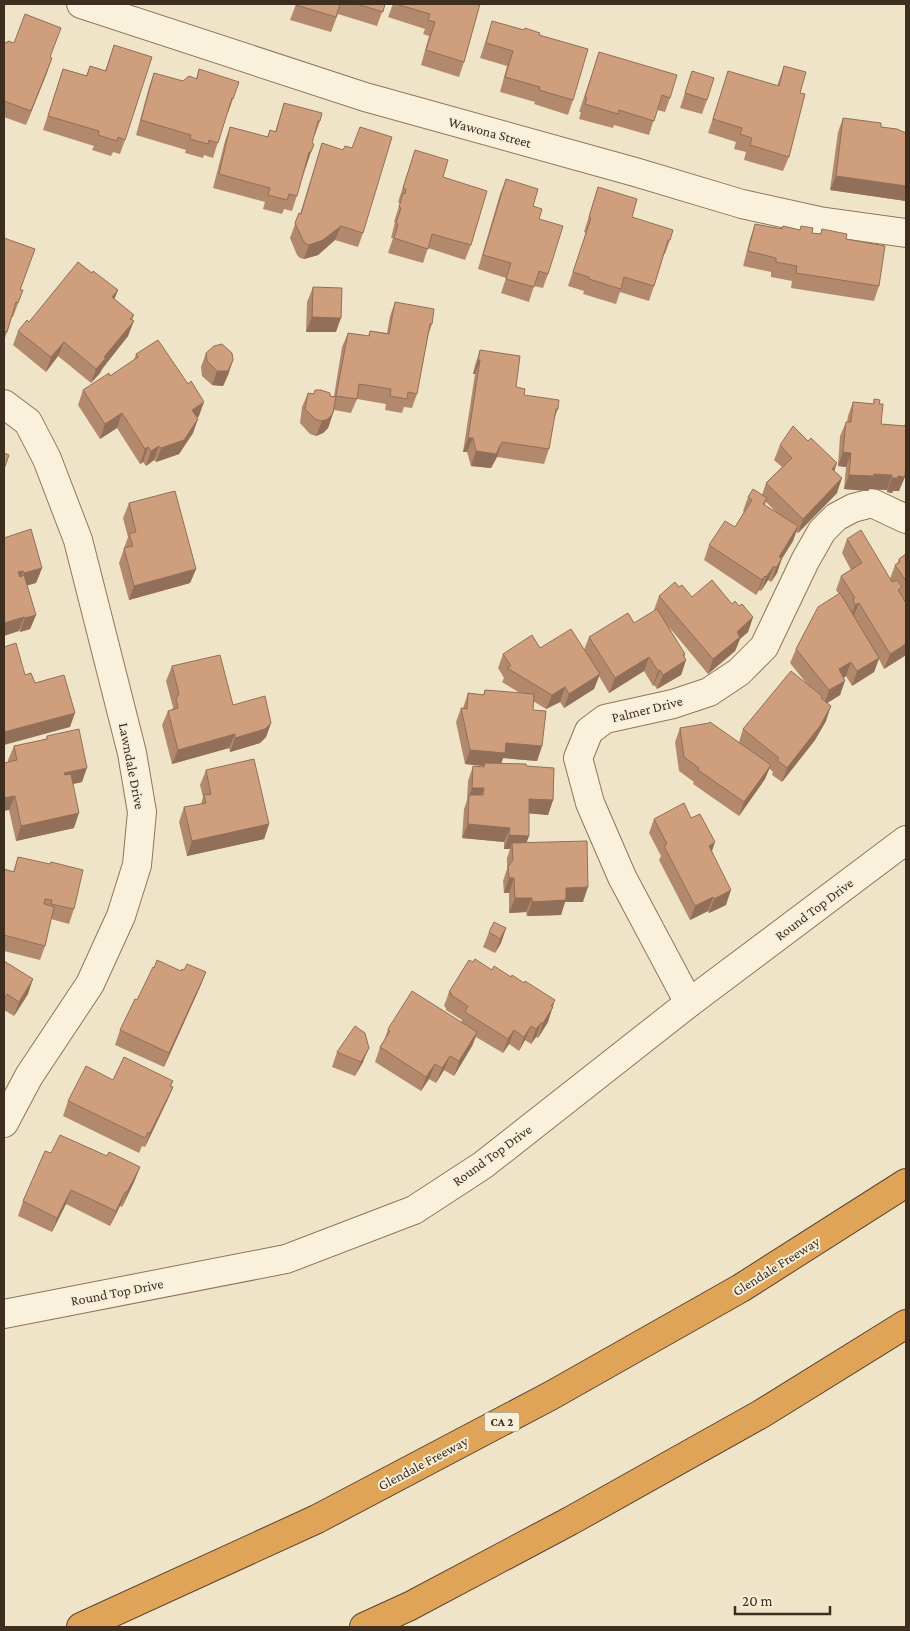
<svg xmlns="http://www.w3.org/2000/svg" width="910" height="1631" viewBox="0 0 910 1631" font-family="'Crimson Pro',serif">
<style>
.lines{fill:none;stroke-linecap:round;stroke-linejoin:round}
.minor-casing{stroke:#8d765c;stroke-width:30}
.highway-casing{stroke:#5b4430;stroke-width:30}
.minor{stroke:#faf1dc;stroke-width:28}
.highway{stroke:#e0a458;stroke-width:28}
.wall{fill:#b2896c;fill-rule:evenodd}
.shaded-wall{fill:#916f58}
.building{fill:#cf9f7d;stroke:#916f58}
.labels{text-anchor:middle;stroke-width:4;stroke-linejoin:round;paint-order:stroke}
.shield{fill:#f7eed8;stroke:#756857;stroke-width:1}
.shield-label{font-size:12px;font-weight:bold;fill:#3d2e20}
.street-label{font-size:14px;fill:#3d2e20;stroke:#f7eed8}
</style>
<rect width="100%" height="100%" fill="#f0e4c8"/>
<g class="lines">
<defs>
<g id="minor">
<polyline points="81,4 365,97 635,172 742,204 819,221 906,233"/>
<polyline points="4,404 28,422 47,459 78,540 132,753 142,812 137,865 121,916 90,984 29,1076 4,1123"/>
<polyline points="689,1003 622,877 590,803 578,758 589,731 605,719 673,704 709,692 739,672 764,647 805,561 822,531 836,517 853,508 872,503 906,519"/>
<polyline points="4,1314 286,1259 414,1210 483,1165 689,1003 906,840"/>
</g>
<g id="highway">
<polyline points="81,1627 317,1519 552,1395 741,1288 906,1183"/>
<polyline points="364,1627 410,1606 570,1521 761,1414 906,1324"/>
</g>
</defs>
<!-- minor casing -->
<use href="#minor" class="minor-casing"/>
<!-- highway casing -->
<use href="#highway" class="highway-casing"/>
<!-- minor -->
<use href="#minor" class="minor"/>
<!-- highway -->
<use href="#highway" class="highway"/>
</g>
<!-- wall -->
<g class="wall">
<polygon points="296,4 385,4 377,26 338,14 331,32 290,20"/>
<polygon points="393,4 480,4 464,62 459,77 421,65 429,36 423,34 425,29 388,17"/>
<polygon points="492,21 539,35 573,100 568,115 534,104 535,102 500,92 507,66 480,58"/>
<polygon points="4,42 52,58 26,125 4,117"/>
<polygon points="114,45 125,140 120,154 113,152 111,156 92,150 94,146 43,130 63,69 86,76 90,66 105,71"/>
<polygon points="599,52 670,98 665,112 657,110 649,135 614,125 613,128 579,119 581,112 579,112"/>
<polygon points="784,66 800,93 789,157 783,171 744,160 746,152 734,149 736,142 708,133 728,71 777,86"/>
<polygon points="199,69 233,99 228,113 227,113 213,158 204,155 203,158 185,153 186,150 136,135 149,87 154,73 183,81 196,79"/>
<polygon points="692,71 707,100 702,114 680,108"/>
<polygon points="284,103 320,121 315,135 314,135 306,167 292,211 284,209 282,214 263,209 265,202 213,188 225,141 230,127 267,137 270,130 275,132"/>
<polygon points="843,118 906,133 906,201 830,190 838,132"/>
<polygon points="322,143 363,233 358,247 335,240 318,255 304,259 300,258 297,255 290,238 299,213 300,214"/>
<polygon points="415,150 443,177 471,245 465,260 428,248 423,263 388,253 393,238 391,238 395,222 394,222 400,203 398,202"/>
<polygon points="506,179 533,206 539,219 548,274 543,288 534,286 529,302 501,293 506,278 478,269 500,194"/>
<polygon points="598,187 632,217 670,240 665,254 664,254 654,286 649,301 620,292 616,304 583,294 584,291 568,286 586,233 584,232"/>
<polygon points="755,224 782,229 783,226 800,230 801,226 812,233 820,234 822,229 846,239 879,286 874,301 791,288 792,281 771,277 771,272 743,266 750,239"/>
<polygon points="4,238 20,290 23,290 13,317 12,317 4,341"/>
<polygon points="92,273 118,290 114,299 132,320 128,336 102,369 100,373 91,383 58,356 46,372 13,345 18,331"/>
<polygon points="313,287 336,332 306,332 307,302"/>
<polygon points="395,302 432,324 428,336 417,394 412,408 404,407 402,413 385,410 386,404 357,399 351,413 334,410 328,428 323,433 316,436 310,434 300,423 302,407 308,393 314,394 315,390 330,396 334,396 342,347 348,333 368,336 370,331 387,333 390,316"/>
<polygon points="480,350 524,395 558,409 554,419 549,449 544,464 497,457 491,468 471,466 467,452 463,452 475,374 473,374 475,365"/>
<polygon points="206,353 233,360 228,375 223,386 212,385 202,376 201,367"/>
<polygon points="136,354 199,416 197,418 193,433 179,454 156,462 154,460 146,466 143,462 140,464 117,428 100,439 78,405 83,390 110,376 134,360"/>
<polygon points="874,399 879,404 881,424 904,426 906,422 899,491 893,491 892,493 887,492 887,490 869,489 868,491 844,489 846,467 838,466 840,436 846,422 847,422 848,416 853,402 873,404"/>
<path d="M780,445L835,471L837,493L798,533L796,532L793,541L782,558L777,573L771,582L768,580L761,591L759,590L756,595L704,560L709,545L735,527L744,512L743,511L748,497L762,495L766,483L782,467L774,460ZM766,502L776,512L765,505Z"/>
<polygon points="129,503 196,569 190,583 129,600 119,563 128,537 123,518"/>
<polygon points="4,538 42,568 36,583 27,585 36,615 30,629 20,632"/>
<polygon points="847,539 890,579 895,565 897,564 899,559 906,554 906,655 884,669 879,659 874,672 852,686 846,676 844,678 840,695 827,703 826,721 815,740 782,782 772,775 773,772 769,768 765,779 739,816 693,784 694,782 679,771 675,742 680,728 739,742 743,729 807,684 790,663 796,649 839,594 836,590 841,576 851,570 842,553"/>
<polygon points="679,587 692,597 732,604 739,606 753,617 748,632 740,639 735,651 708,674 669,627 686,660 681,675 657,689 654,685 653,686 644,671 609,693 599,676 594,689 564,708 560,702 546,709 533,701 533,710 542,746 537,761 503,758 501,763 526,766 553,800 548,815 529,813 526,843 583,902 565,902 561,915 527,916 526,912 509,913 509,893 504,893 503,881 507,869 507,858 510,849 504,849 504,842 462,838 464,809 467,800 468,781 473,766 483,767 484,766 465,764 456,722 461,708 463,708 468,693 483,695 485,690 520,693 502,682 504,678 498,668 503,654 540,648 584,650 589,637 634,623 655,611 654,610 659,596"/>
<polygon points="172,666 233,705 271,723 266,737 260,743 230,752 229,748 172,764 162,725 168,711 172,710 173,707 166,681"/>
<polygon points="47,736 82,782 73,784 74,828 16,841 9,810 8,760 14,746 46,739"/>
<polygon points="206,770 269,824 264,839 187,856 179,822 184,807 201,804 203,797 200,785"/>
<polygon points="691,818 712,851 726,905 709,913 708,911 690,920 659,860 661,856 649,833 654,819"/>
<polygon points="18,857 74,909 69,924 51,919 45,946 40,960 4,951 4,869 13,872"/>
<polygon points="506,928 501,943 495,953 483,947 489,932"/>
<polygon points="4,961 28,994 14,1016 4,1010"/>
<polygon points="473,962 492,970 552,1007 548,1022 538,1038 536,1037 531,1044 525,1040 519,1051 509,1044 503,1053 476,1037 472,1046 454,1076 444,1070 436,1083 429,1079 421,1091 375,1062 380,1047 384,1041 388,1029 461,1022 462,1020 446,1010 446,1008 444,1006 449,992"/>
<polygon points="154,968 181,971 184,970 206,972 200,987 164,1067 115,1045 120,1030 137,1000"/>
<polygon points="337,1052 363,1062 355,1076 332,1067"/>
<polygon points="113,1080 173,1081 171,1086 173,1087 167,1101 145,1147 142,1146 139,1153 63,1116 68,1101"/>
<polygon points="51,1153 107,1156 140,1167 134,1182 122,1207 120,1206 110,1226 66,1204 52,1232 18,1216 23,1201"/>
</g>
<!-- shaded-wall -->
<g class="shaded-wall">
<polygon points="52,58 47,73 26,125 31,111"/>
<polygon points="309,152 311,152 306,167 304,167"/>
<polygon points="836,176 906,186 906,201 830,190"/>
<polygon points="341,226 335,240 318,255 304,259 309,245"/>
<polygon points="118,290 112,305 112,297"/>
<polygon points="134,315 130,326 134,321 128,336 102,369 100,373 91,383 96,369"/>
<polygon points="312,317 341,318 336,332 306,332"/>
<polygon points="64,342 58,356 46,372 51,357"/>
<polygon points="233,360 228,375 223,386 212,385 217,371"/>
<polygon points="478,360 480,360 475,374 473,374"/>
<polygon points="204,402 199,416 187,425 192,410"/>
<polygon points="122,413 117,428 100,439 105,424"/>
<polygon points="333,413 328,428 323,433 316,436 322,421"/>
<polygon points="198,419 193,433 179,454 156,462 161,448"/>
<polygon points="468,438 473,438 467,452 463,452"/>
<polygon points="502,442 497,457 491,468 471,466 476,451"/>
<polygon points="159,446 154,460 146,466 151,451"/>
<polygon points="148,447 143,462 140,464 145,449"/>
<polygon points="843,452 851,453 846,467 838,466"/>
<polygon points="837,463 832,478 832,469"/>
<polygon points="874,474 892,475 887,490 869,489 868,491 844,489 849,475"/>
<polygon points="898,476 905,477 899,491 893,491 892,493 887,492 892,478"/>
<polygon points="842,478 837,493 798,533 803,519"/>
<polygon points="798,526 793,541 776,568 779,557"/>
<polygon points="782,558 777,573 771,582 776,568"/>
<polygon points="774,566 768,580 761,591 766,577"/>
<polygon points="42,568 36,583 18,588 24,573"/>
<polygon points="196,569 190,583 129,600 134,586"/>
<polygon points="23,571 18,585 18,572"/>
<polygon points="765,576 759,590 756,595 762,580"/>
<polygon points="859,603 853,617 850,619 855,605"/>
<polygon points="36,615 30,629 20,632 25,618"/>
<polygon points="24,617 19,631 4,636 4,623"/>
<polygon points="753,617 748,632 740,639 735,651 708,674 713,659 737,632"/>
<polygon points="906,644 906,655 884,669 890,654"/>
<polygon points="685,654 682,663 686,660 681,675 657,689 663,675 683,655"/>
<polygon points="649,657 644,671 609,693 615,678"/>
<polygon points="879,658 874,672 852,686 857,671"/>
<polygon points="851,662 846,676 834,684 839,669"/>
<polygon points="660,670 654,685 653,686 658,671"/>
<polygon points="600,674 594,689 564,708 569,694"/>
<polygon points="845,681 840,695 824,705 829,690"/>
<polygon points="565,687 560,702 546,709 552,695"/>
<polygon points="831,706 826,721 815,740 782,782 787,768"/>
<polygon points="75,713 70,727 4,745 4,732"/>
<polygon points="271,723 266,737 260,743 230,752 235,738"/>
<polygon points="235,734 229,748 172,764 178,750"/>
<polygon points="506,743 542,746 537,761 503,758 500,767 485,763 484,766 465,764 470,750"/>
<polygon points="771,765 765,779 739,816 744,802"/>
<polygon points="87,768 82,782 59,787 64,773"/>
<polygon points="472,788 484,788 478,803 469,797"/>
<polygon points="15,796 9,810 4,811 4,798"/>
<polygon points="529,799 553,800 548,815 524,813"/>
<polygon points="79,813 74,828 16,841 21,826"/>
<polygon points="269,824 264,839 187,856 192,841"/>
<polygon points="468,824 510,828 504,842 462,838"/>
<polygon points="509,835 529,836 524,850 512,843 510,849 504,849"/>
<polygon points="715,842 710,857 709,846"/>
<polygon points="509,878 514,878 509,893 504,893"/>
<polygon points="588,887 583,902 565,902 561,915 527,916 532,902 566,888"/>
<polygon points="731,890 726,905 709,913 714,899"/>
<polygon points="713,897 708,911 690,920 695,906"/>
<polygon points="515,898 532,898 526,912 509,913"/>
<polygon points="506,928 501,943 495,953 500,939"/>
<polygon points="206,972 200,987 164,1067 169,1053"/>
<polygon points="33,979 28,994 14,1016 19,1002"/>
<polygon points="555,1000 548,1022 538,1038 543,1023 551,1006"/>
<polygon points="541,1023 536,1037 531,1044 536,1029"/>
<polygon points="531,1026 525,1040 519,1051 524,1037"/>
<polygon points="514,1030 509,1044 503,1053 508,1039"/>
<polygon points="477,1032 472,1046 454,1076 459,1061"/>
<polygon points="369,1048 363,1062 355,1076 361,1062"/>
<polygon points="450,1056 444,1070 436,1083 442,1068"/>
<polygon points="435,1064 429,1079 421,1091 426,1077"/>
<polygon points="173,1087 167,1101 145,1147 150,1133"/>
<polygon points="140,1167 134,1182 122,1207 127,1192"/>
<polygon points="71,1190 66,1204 52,1232 57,1218"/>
<polygon points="125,1192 120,1206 110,1226 116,1211"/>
</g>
<!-- building -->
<g class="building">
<polygon points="296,4 340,4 336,17 296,5"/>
<polygon points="357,4 385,4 383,12"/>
<polygon points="396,4 480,4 464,62 426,50 435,22 428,20 430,14"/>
<polygon points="25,14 61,28 50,57 52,58 31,111 4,101 4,42 7,43 8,41 14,43"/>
<polygon points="492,21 524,30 525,28 540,33 539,35 588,49 573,100 539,90 540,87 505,77 513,51 486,43"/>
<polygon points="114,45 152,57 125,140 118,137 117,141 98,135 99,131 48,116 63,69 87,76 90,66 106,71"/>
<polygon points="599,52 677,75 670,98 662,95 654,121 619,110 618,114 585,104 587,98 585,97"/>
<polygon points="784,66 806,72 800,93 805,94 789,157 750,145 752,138 740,134 742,128 713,119 728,71 779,86"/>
<polygon points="199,69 239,82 233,99 232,98 218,143 209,140 208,144 190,139 191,135 141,120 154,73 183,81 189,76 197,79"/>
<polygon points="692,71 714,78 707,100 685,93"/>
<polygon points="284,103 322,113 320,121 318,121 312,143 314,144 311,152 309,152 297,196 289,194 287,200 268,195 270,188 219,174 230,127 268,137 270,130 276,132"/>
<polygon points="843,118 881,123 881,127 897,129 906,133 906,186 836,176"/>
<polygon points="360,127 392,137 363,233 341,226 323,240 309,245 305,243 303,240 295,223 299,213 301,214 322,143 343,150 345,146 352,148"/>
<polygon points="415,150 448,160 443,177 487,191 471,245 432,234 428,249 394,238 398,224 396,223 401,208 399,207 403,193 405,194 406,189 403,188"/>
<polygon points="506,179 538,189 533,206 542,209 539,219 563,226 548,274 539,271 534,287 506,279 511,263 483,255"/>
<polygon points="598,187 637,199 632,217 673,230 670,240 668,240 654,286 624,277 621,289 589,279 589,277 573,272 591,218 589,217"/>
<polygon points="755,224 782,229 783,226 800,230 801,226 813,228 812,233 821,234 822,229 847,234 846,239 885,246 879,286 796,273 797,266 776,262 776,258 748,251"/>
<polygon points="4,238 35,249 20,290 23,290 18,303 16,302 7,332 4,331"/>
<polygon points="78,262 92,273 93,271 118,290 112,297 134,315 130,319 134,321 104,357 106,358 96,369 64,342 51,357 18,331 27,320 29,322"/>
<polygon points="313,287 342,288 341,318 312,317"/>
<polygon points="395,302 434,309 432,324 430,324 417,394 408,392 407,399 390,396 391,389 359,384 357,399 336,396 348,333 369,336 370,331 389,334"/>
<polygon points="158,340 188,384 191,381 204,402 192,410 198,419 184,440 161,448 159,446 151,451 148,447 145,449 122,413 105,424 83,390 109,373 110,376 138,357 136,354"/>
<polygon points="222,344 232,353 233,360 228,371 217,371 207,361 206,353 214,346"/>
<polygon points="480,350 520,356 516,387 525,389 524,395 559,400 558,409 556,409 549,449 502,442 496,454 476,451 473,438 468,438 480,360 478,360"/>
<polygon points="315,390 321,390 330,393 330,396 336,397 333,413 328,419 322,421 315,419 305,409 308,393 314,394"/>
<polygon points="874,399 880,400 879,404 883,404 881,424 905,426 906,422 906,456 905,477 898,476 898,478 892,478 892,475 874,474 874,476 849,475 851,453 843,452 846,422 851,422 853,402 874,404"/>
<polygon points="793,426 808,441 811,438 837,463 832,469 842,478 803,519 766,483 792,458 780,445"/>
<polygon points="4,453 9,455 4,469"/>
<polygon points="753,489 767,498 763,504 798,526 779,557 782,558 776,568 774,566 766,577 765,576 762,580 709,545 725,521 735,527 752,500 748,497"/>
<polygon points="175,491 196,569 134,586 124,548 133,546 129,534 136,532 129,503"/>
<polygon points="31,529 42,568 24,573 23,571 18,572 20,577 24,575 36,615 25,618 24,617 4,623 4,538"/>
<polygon points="861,530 892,582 897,580 902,587 898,590 906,603 906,644 890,654 859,603 855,605 853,599 855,598 841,576 862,563 847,539"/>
<polygon points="906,554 906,581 895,565 900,562 899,559"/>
<polygon points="712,580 732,604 735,601 739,606 742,604 753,617 737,632 740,637 713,659 659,596 675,582 679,587 682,585 692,597"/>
<polygon points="840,593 879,658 857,671 851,662 839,669 845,681 829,690 796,649 818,607"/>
<polygon points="657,609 685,654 683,655 686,660 663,675 660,670 658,671 649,657 615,678 589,637 628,613 634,623"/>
<polygon points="571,629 600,674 569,694 565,687 552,695 507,668 511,666 503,654 532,635 540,648"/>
<polygon points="16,643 25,675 31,673 35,683 64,675 75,713 4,732 4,647"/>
<polygon points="220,655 233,705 265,696 271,723 265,729 235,738 235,734 178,750 168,711 178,708 176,699 179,694 172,666"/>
<polygon points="791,671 822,696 821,698 831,706 820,726 787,768 777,760 779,758 743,729"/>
<polygon points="485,690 534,694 533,710 546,711 542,746 506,743 505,753 470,750 461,708 467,709 468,693 484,695"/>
<polygon points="710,722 771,765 744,802 698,770 699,768 684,757 680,728 709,723"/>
<polygon points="79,729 87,768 64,773 65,775 71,774 79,813 21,826 15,796 4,798 4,763 17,760 14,746 47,739 47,736"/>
<polygon points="254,759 269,824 192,841 184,807 206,803 204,795 211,794 206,770"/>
<polygon points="485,763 526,764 526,766 554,768 553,800 529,799 529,836 509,835 510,828 468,824 469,795 483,795 484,788 472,788 473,766 484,767"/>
<polygon points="684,803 691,818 700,814 715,842 709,846 731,890 714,899 713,897 695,906 664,846 667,844 654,819"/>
<polygon points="587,841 588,887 566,888 566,900 532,902 532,898 515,898 514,878 509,878 508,867 513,860 512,843"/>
<polygon points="18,857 50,864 51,862 83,870 74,909 51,904 52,900 45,899 44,904 54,907 45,946 4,935 4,869 14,872"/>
<polygon points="494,922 506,928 500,939 489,932"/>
<polygon points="475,959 492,970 494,966 511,977 512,975 524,983 525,981 555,1000 551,1006 553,1007 543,1023 541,1023 536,1029 531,1026 524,1037 514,1030 508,1039 465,1012 468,1006 451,995 452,994 449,992 469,960 473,962"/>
<polygon points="157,960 181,971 182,969 184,970 187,964 206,972 169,1053 120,1030 135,999 137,1000 153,967 154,968"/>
<polygon points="4,961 33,979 19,1002 7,994 4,999"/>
<polygon points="412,991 477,1032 459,1061 450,1056 442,1068 435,1064 426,1077 380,1047 390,1031 388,1029"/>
<polygon points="355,1026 365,1033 369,1048 361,1062 337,1052"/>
<polygon points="124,1057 173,1081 170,1086 173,1087 150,1133 148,1132 145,1138 68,1101 86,1066 113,1080"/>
<polygon points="60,1135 107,1156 109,1152 140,1167 127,1192 125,1192 116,1211 71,1190 57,1218 23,1201 45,1151 51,1153"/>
</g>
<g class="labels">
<!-- shield labels -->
<rect class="shield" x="484.5" y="1412.5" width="35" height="19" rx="4"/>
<g class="shield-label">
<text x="502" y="1426">CA 2</text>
</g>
<!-- street labels -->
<g class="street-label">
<text transform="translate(490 132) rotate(15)" y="5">Wawona Street</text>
<text transform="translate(647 709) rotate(-14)" y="5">Palmer Drive</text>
<text transform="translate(132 766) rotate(79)" y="5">Lawndale Drive</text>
<text transform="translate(814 909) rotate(-37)" y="5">Round Top Drive</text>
<text transform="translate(492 1155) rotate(-36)" y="5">Round Top Drive</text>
<text transform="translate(776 1266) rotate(-32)" y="5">Glendale Freeway</text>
<text transform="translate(117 1292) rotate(-11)" y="5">Round Top Drive</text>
<text transform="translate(423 1463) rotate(-28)" y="5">Glendale Freeway</text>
</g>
</g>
<!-- border -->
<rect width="910" height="1631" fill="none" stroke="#3d2e20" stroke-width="10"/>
<!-- scale -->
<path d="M735 1606v8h95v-8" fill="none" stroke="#3d2e20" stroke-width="2.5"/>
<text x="742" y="1606" font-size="15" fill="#3d2e20" stroke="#f7eed8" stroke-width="4" paint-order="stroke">20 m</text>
</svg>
